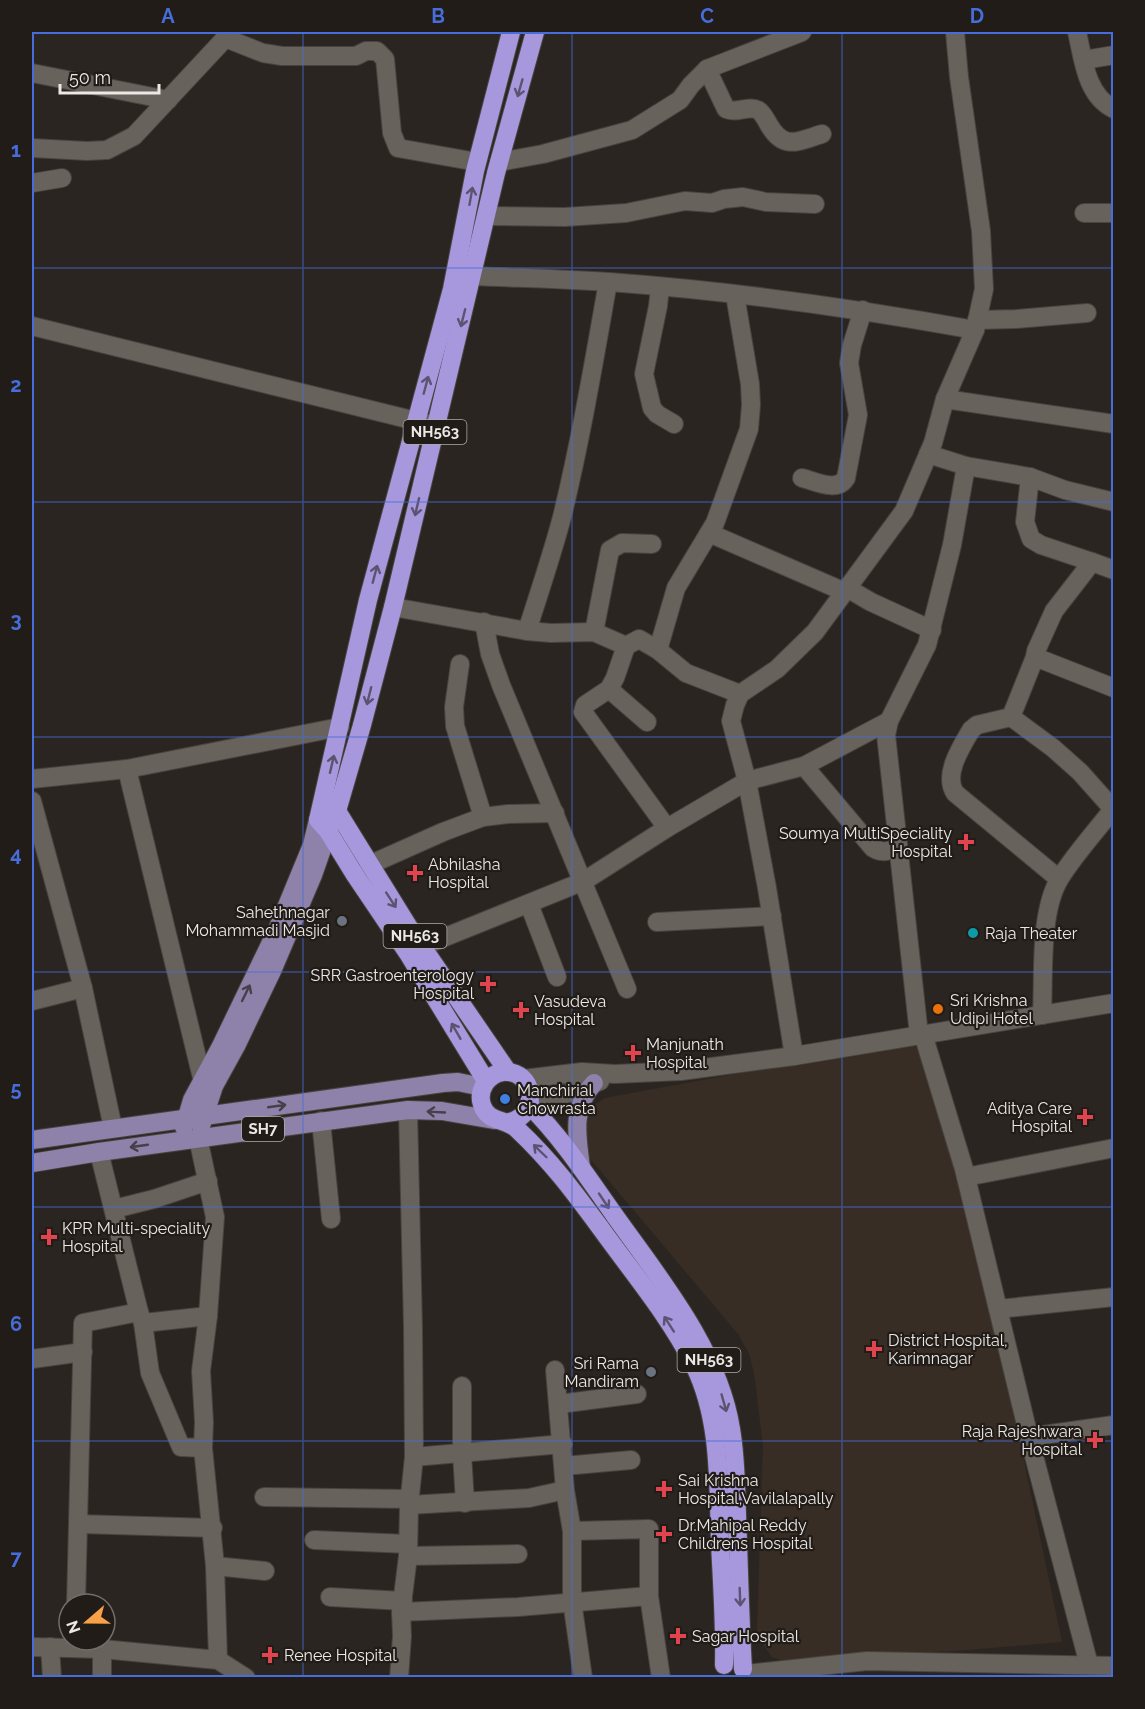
<svg xmlns="http://www.w3.org/2000/svg" width="1145" height="1709" viewBox="0 0 1145 1709" font-family="Raleway,sans-serif">
<style>
.built{fill:#382d25}
.lines{fill:none;stroke-linecap:round;stroke-linejoin:round}
.minor-casing{stroke:#47433f;stroke-width:20}
.major-casing{stroke:#47433f;stroke-width:20}
.highway-casing{stroke:#47433f;stroke-width:20}
.minor{stroke:#68625d;stroke-width:18}
.major{stroke:#8e82aa;stroke-width:18}
.highway{stroke:#a797dd;stroke-width:18}
.oneway{stroke:#5d5371}
.oneway2{stroke:#47404b}
.grid{fill:none;stroke:#466ddb;stroke-width:1.5;stroke-opacity:0.55}
.health-dot{fill:#e0444e;stroke:#211c18;stroke-width:2}
.worship-dot{fill:#6b7280;stroke:#211c18;stroke-width:2}
.culture-dot{fill:#0f9aa8;stroke:#211c18;stroke-width:2}
.food-dot{fill:#e8710a;stroke:#211c18;stroke-width:2}
.shop-dot{fill:#3f7fe0;stroke:#211c18;stroke-width:2}
.labels{text-anchor:middle;stroke-width:4.5;stroke-linejoin:round;paint-order:stroke}
.shield{fill:#211c18;stroke:#aeaba8;stroke-width:1.5}
.shield-label{font-size:15px;font-weight:bold;fill:#ebe8e5}
.poi-label{font-size:16px;fill:#ebe8e5;stroke:#211c18;text-anchor:start}
.neatline{fill:none;stroke:#466ddb;stroke-width:2}
.grid-label{font-size:20px;text-anchor:middle;font-weight:bold;fill:#466ddb}
</style>
<rect width="100%" height="100%" fill="#2b2521"/>
<!-- built -->
<polygon class="built" points="910,1042 917,1048 922,1058 956,1165 999,1342 1062,1642 953,1651 834,1656 784,1661 772,1657 764,1646 757,1630 763,1447 755,1379 750,1356 739,1335 582,1149 585,1111 605,1098"/>
<g class="lines">
<defs>
<g id="minor">
<path d="M1077,32C1083,58 1086,96 1114,109"/>
<polyline points="225,38 263,53 282,56 356,56 366,51 377,51 385,59 392,133 398,148 477,162"/>
<polyline points="1084,60 1114,55"/>
<path d="M707,69L726,109C737,114 749,105 758,110C763,113 766,120 769,125C784,151 798,141 822,134"/>
<polyline points="32,73 168,100"/>
<polyline points="32,148 87,151 107,150 134,136 231,32"/>
<polyline points="499,162 543,154 632,130 680,100 691,85 707,69 802,32"/>
<polyline points="32,183 62,178"/>
<polyline points="1084,213 1114,213"/>
<polyline points="487,216 565,217 626,213 685,201 712,203 724,199 743,197 766,202 815,204"/>
<path d="M473,276C518,278 564,279 609,282C732,291 854,308 975,330"/>
<polyline points="660,287 658,306 644,374 652,408 657,414 674,424"/>
<polyline points="977,320 1016,319 1087,313"/>
<polyline points="32,326 432,425"/>
<polyline points="945,399 1114,424"/>
<polyline points="928,454 966,466 1030,477 1065,490 1114,502"/>
<polyline points="1030,477 1025,522 1031,539 1041,545 1092,562"/>
<path d="M802,478C815,481 837,493 846,478L858,415L849,363L852,345L863,310"/>
<polyline points="709,533 845,592"/>
<polyline points="847,588 871,602 932,630"/>
<path d="M393,607L527,631C539,593 552,555 562,517C581,439 594,361 608,282"/>
<polyline points="484,622 490,654 501,685 627,989"/>
<polyline points="527,631 551,633 594,632 626,646 639,639 658,650 686,673 740,694"/>
<polyline points="594,632 610,550 622,543 652,544"/>
<polyline points="626,646 615,678 609,689 585,705 583,712 667,828"/>
<polyline points="658,650 676,588 715,523 749,429 751,405 750,384 735,295"/>
<polyline points="1035,657 1114,688"/>
<polyline points="460,664 454,707 455,726 483,817"/>
<polyline points="609,689 647,722"/>
<path d="M1011,717L977,725L971,730C961,747 943,775 955,793L1059,879"/>
<path d="M804,766L873,848C883,854 889,851 898,846"/>
<polyline points="127,769 202,1078"/>
<polyline points="32,779 127,769 340,727"/>
<polyline points="32,801 83,988 113,1128"/>
<polyline points="1113,809 1080,772 1053,748 1011,717 1035,657 1036,651 1054,611 1092,562 1114,570"/>
<polyline points="369,865 443,832 483,817 508,814 555,813"/>
<polyline points="529,904 557,977"/>
<polyline points="657,922 772,916"/>
<polyline points="423,946 584,881 667,828 747,781 804,766 889,721"/>
<polyline points="32,1001 83,988"/>
<path d="M1042,1015C1044,975 1039,912 1060,878C1075,854 1096,831 1114,808"/>
<polyline points="923,1034 964,1169 1029,1437 1089,1665"/>
<polyline points="919,1035 886,735 889,721 927,645 952,545 966,466"/>
<polyline points="794,1056 767,888 747,781 731,721 735,705 740,694 777,669 815,632 904,511 933,443 945,399 975,330 984,289 981,231 959,77 955,32"/>
<polyline points="523,1079 582,1072 615,1074 681,1071 794,1056 1114,1003"/>
<polyline points="530,1102 569,1093 600,1081"/>
<polyline points="321,1121 331,1219"/>
<polyline points="198,1138 215,1217 208,1316 201,1371 204,1422 203,1448 215,1566 218,1660"/>
<polyline points="99,1152 139,1312"/>
<polyline points="966,1177 1114,1148"/>
<polyline points="114,1209 154,1199 208,1181"/>
<polyline points="998,1309 1114,1297"/>
<polyline points="143,1323 150,1373 181,1447 203,1448"/>
<polyline points="32,1359 83,1352"/>
<polyline points="555,1370 565,1490 572,1531 572,1601 583,1678"/>
<polyline points="462,1386 462,1453 465,1503"/>
<polyline points="559,1404 637,1394"/>
<polyline points="1029,1437 1114,1425"/>
<polyline points="414,1457 563,1444"/>
<polyline points="564,1466 631,1460"/>
<polyline points="264,1497 410,1499"/>
<polyline points="409,1505 529,1498 565,1490"/>
<polyline points="79,1524 213,1528"/>
<polyline points="572,1531 649,1529 649,1596 661,1678"/>
<polyline points="314,1540 408,1544"/>
<polyline points="408,1556 518,1554"/>
<polyline points="215,1566 265,1571"/>
<polyline points="330,1597 403,1601"/>
<polyline points="76,1604 83,1323 139,1312 143,1323 208,1316"/>
<polyline points="401,1612 518,1607 649,1596"/>
<polyline points="32,1647 102,1649"/>
<polyline points="50,1647 52,1678"/>
<polyline points="746,1674 867,1661 1114,1666"/>
<polyline points="102,1678 102,1649 218,1660 246,1678"/>
<polyline points="399,1678 402,1636 401,1612 408,1556 409,1505 414,1457 413,1328 408,1110"/>
</g>
<g id="major">
<polyline points="201,1126 214,1086 236,1046 272,971 313,875 327,835"/>
<polyline points="184,1127 192,1100 221,1046 277,930 312,845 318,820"/>
<polyline points="32,1140 443,1083 458,1082 482,1087"/>
<polyline points="32,1163 99,1152 408,1110 442,1111 494,1120"/>
<path d="M581,1167C577,1136 571,1108 594,1083"/>
</g>
<g id="highway">
<polyline points="332,807 337,811 408,926 508,1072"/>
<polyline points="328,831 337,811 362,725 393,607 496,173 535,32"/>
<polyline points="486,1081 409,955 355,875 328,831 318,820 368,600 452,289 475,171 511,32"/>
<path d="M529,1105C563,1139 588,1178 615,1216C660,1279 719,1351 731,1429C736,1457 736,1486 737,1515C739,1566 740,1618 743,1669"/>
<path d="M510,1122C541,1114 534,1069 503,1072C488,1074 477,1090 482,1105C488,1123 505,1118 517,1129C552,1162 574,1192 602,1230C633,1273 670,1317 694,1365C721,1419 718,1484 720,1543C722,1584 725,1625 724,1665"/>
</g>
</defs>
<!-- minor casing -->
<use href="#minor" class="minor-casing"/>
<!-- major casing -->
<use href="#major" class="major-casing"/>
<!-- highway casing -->
<use href="#highway" class="highway-casing"/>
<!-- minor -->
<use href="#minor" class="minor"/>
<!-- major -->
<use href="#major" class="major"/>
<!-- highway -->
<use href="#highway" class="highway"/>
</g>
<!-- one-way arrows -->
<defs><path id="oneway-shaft" d="M-6 0H5M1.5-3L5.5 0L1.5 3" fill="none" stroke-width="1.6" stroke-linecap="round" stroke-linejoin="round" transform="scale(1.5)"/></defs>
<g class="oneway">
<use href="#oneway-shaft" transform="translate(520 88) rotate(106)"/>
<use href="#oneway-shaft" transform="translate(471 196) rotate(-80)"/>
<use href="#oneway-shaft" transform="translate(463 318) rotate(104)"/>
<use href="#oneway-shaft" transform="translate(426 385) rotate(-75)"/>
<use href="#oneway-shaft" transform="translate(417 507) rotate(103)"/>
<use href="#oneway-shaft" transform="translate(375 574) rotate(-75)"/>
<use href="#oneway-shaft" transform="translate(369 696) rotate(104)"/>
<use href="#oneway-shaft" transform="translate(332 764) rotate(-77)"/>
<use href="#oneway-shaft" transform="translate(391 900) rotate(57)"/>
<use href="#oneway-shaft" transform="translate(456 1031) rotate(-120)"/>
<use href="#oneway-shaft" transform="translate(540 1151) rotate(-136)"/>
<use href="#oneway-shaft" transform="translate(604 1201) rotate(56)"/>
<use href="#oneway-shaft" transform="translate(669 1324) rotate(-123)"/>
<use href="#oneway-shaft" transform="translate(724 1403) rotate(74)"/>
<use href="#oneway-shaft" transform="translate(740 1597) rotate(88)"/>
</g>
<g class="oneway2">
<use href="#oneway-shaft" transform="translate(246 993) rotate(-64)"/>
<use href="#oneway-shaft" transform="translate(277 1106) rotate(-8)"/>
<use href="#oneway-shaft" transform="translate(436 1112) rotate(-177)"/>
<use href="#oneway-shaft" transform="translate(139 1146) rotate(172)"/>
</g>
<!-- grid -->
<path class="grid" d="M303,32V1678M572,32V1678M842,32V1678M32,268H1114M32,502H1114M32,737H1114M32,972H1114M32,1207H1114M32,1441H1114"/>
<!-- markers -->
<g class="health-dot">
<path d="M963 833h6v6h6v6h-6v6h-6v-6h-6v-6h6z"/>
<path d="M412 864h6v6h6v6h-6v6h-6v-6h-6v-6h6z"/>
<path d="M485 975h6v6h6v6h-6v6h-6v-6h-6v-6h6z"/>
<path d="M518 1001h6v6h6v6h-6v6h-6v-6h-6v-6h6z"/>
<path d="M630 1044h6v6h6v6h-6v6h-6v-6h-6v-6h6z"/>
<path d="M1082 1108h6v6h6v6h-6v6h-6v-6h-6v-6h6z"/>
<path d="M46 1228h6v6h6v6h-6v6h-6v-6h-6v-6h6z"/>
<path d="M871 1340h6v6h6v6h-6v6h-6v-6h-6v-6h6z"/>
<path d="M1092 1431h6v6h6v6h-6v6h-6v-6h-6v-6h6z"/>
<path d="M661 1480h6v6h6v6h-6v6h-6v-6h-6v-6h6z"/>
<path d="M661 1525h6v6h6v6h-6v6h-6v-6h-6v-6h6z"/>
<path d="M675 1627h6v6h6v6h-6v6h-6v-6h-6v-6h6z"/>
<path d="M267 1646h6v6h6v6h-6v6h-6v-6h-6v-6h6z"/>
</g>
<g class="worship-dot">
<circle cx="342" cy="921" r="6"/>
<circle cx="651" cy="1372" r="6"/>
</g>
<circle class="culture-dot" cx="973" cy="933" r="6"/>
<circle class="food-dot" cx="938" cy="1009" r="6"/>
<circle class="shop-dot" cx="505" cy="1099" r="6"/>
<g class="labels">
<!-- shield labels -->
<g class="shield">
<rect x="403.5" y="420" width="63" height="24" rx="4.5"/>
<rect x="383.5" y="924" width="63" height="24" rx="4.5"/>
<rect x="242" y="1117" width="42" height="24" rx="4.5"/>
<rect x="677.5" y="1348" width="63" height="24" rx="4.5"/>
</g>
<g class="shield-label">
<text x="435" y="437">NH563</text>
<text x="415" y="941">NH563</text>
<text x="263" y="1134">SH7</text>
<text x="709" y="1365">NH563</text>
</g>
<!-- poi labels -->
<g class="poi-label">
<text x="952" y="839" text-anchor="end">Soumya MultiSpeciality<tspan x="952" dy="18">Hospital</tspan></text>
<text x="428" y="870">Abhilasha<tspan x="428" dy="18">Hospital</tspan></text>
<text x="330" y="918" text-anchor="end">Sahethnagar<tspan x="330" dy="18">Mohammadi Masjid</tspan></text>
<text x="985" y="939">Raja Theater</text>
<text x="474" y="981" text-anchor="end">SRR Gastroenterology<tspan x="474" dy="18">Hospital</tspan></text>
<text x="950" y="1006">Sri Krishna<tspan x="950" dy="18">Udipi Hotel</tspan></text>
<text x="534" y="1007">Vasudeva<tspan x="534" dy="18">Hospital</tspan></text>
<text x="646" y="1050">Manjunath<tspan x="646" dy="18">Hospital</tspan></text>
<text x="517" y="1096">Manchirial<tspan x="517" dy="18">Chowrasta</tspan></text>
<text x="1072" y="1114" text-anchor="end">Aditya Care<tspan x="1072" dy="18">Hospital</tspan></text>
<text x="62" y="1234">KPR Multi-speciality<tspan x="62" dy="18">Hospital</tspan></text>
<text x="888" y="1346">District Hospital,<tspan x="888" dy="18">Karimnagar</tspan></text>
<text x="639" y="1369" text-anchor="end">Sri Rama<tspan x="639" dy="18">Mandiram</tspan></text>
<text x="1082" y="1437" text-anchor="end">Raja Rajeshwara<tspan x="1082" dy="18">Hospital</tspan></text>
<text x="678" y="1486">Sai Krishna<tspan x="678" dy="18">Hospital,Vavilalapally</tspan></text>
<text x="678" y="1531">Dr.Mahipal Reddy<tspan x="678" dy="18">Childrens Hospital</tspan></text>
<text x="692" y="1642">Sagar Hospital</text>
<text x="284" y="1661">Renee Hospital</text>
</g>
</g>
<!-- border -->
<rect width="1145" height="1709" fill="none" stroke="#211c18" stroke-width="66"/>
<!-- north arrow -->
<g transform="translate(87 1622) rotate(250)"><circle r="28" fill="#211c18" stroke="#726e6a" stroke-width="1.5"/>
<path d="M0-4.5L10 22L0 15L-10 22Z" fill="#f7a248"/>
<text y="-9" font-size="16" font-weight="bold" text-anchor="middle" fill="#ebe8e5">N</text>
</g>
<!-- scale -->
<path d="M60 84v9h99v-9" fill="none" stroke="#ebe8e5" stroke-width="3"/>
<text x="69" y="84" font-size="18" fill="#ebe8e5" stroke="#211c18" stroke-width="4.5" paint-order="stroke">50 m</text>
<rect x="33" y="33" width="1079" height="1643" class="neatline"/>
<g class="grid-label">
<text x="168" y="23">A</text>
<text x="438" y="23">B</text>
<text x="707" y="23">C</text>
<text x="977" y="23">D</text>
<text x="16" y="157">1</text>
<text x="16" y="392">2</text>
<text x="16" y="627">3</text>
<text x="16" y="861">4</text>
<text x="16" y="1096">5</text>
<text x="16" y="1331">6</text>
<text x="16" y="1565">7</text>
</g>
</svg>
